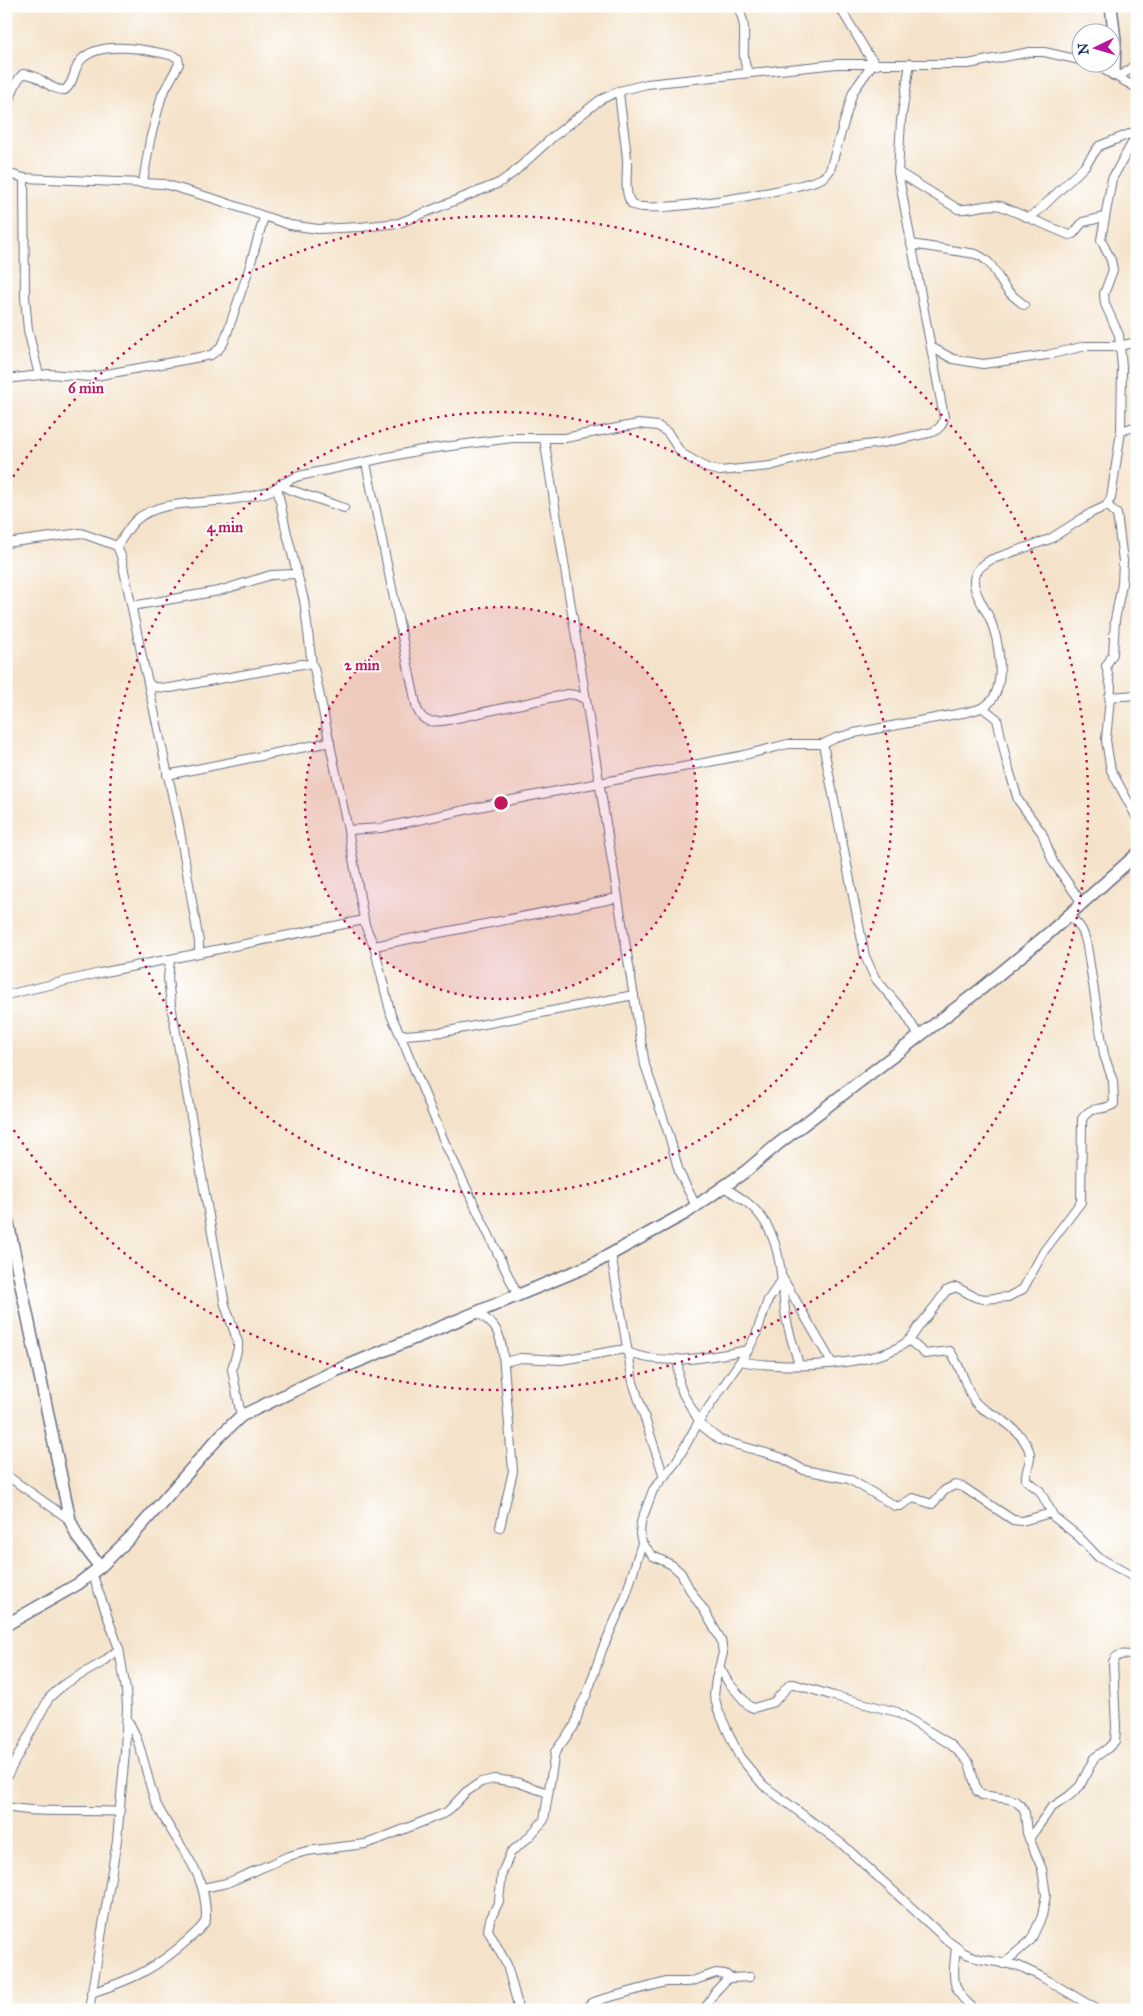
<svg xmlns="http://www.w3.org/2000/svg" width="1143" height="2016" viewBox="0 0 1143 2016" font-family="'IM FELL Great Primer',serif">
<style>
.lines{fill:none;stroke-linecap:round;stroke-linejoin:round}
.street-casing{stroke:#676e84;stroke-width:10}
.secondary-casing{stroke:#676e84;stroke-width:14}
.street{stroke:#fff;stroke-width:8}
.secondary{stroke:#fff;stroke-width:11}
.ring{fill:none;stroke:#c2185b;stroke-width:2.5;stroke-dasharray:2.5 5}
.centre{fill:#c2185b;stroke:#fff;stroke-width:2.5}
.ring-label{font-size:15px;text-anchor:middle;font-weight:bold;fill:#c2185b;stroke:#fff;stroke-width:4;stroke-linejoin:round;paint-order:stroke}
</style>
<rect width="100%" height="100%" fill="#fff"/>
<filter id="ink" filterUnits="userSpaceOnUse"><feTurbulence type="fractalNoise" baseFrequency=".02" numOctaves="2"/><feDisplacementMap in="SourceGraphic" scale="10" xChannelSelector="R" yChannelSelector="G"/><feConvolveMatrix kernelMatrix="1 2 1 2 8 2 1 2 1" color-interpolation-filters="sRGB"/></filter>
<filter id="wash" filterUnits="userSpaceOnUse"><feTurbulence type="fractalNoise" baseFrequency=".0096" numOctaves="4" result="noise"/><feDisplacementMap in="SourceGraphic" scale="20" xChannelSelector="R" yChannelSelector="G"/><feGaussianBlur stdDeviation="1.12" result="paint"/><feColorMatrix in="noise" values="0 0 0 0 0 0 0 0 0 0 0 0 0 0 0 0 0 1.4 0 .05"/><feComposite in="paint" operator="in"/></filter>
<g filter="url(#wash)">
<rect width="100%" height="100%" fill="#f4e3ca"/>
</g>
<g filter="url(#ink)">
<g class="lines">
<defs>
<g id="street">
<path d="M738,6C741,14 744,21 744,29C745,45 741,57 748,72"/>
<polyline points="839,6 869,56 877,65"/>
<polyline points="1090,62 1137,88"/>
<polyline points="1119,77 1130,69 1137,61"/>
<path d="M619,91C621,114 625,136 627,159C628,172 623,193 632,204C642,217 804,189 822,178C826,176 828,173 830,170L853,92L872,65"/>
<path d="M6,122C9,107 11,85 23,74C39,73 49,91 65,90C75,82 73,69 81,60C100,39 149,50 174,56L178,58L179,64L162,95L150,140L143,182"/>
<path d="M898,172L958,209C973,211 984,202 1001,206L1069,235L1073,234L1083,222L1105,217"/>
<polyline points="6,173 24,178 164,184 215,199 290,225 318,229 360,227 399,223 499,183 513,173 554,136 600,100 619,91 647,84 837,64 968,64 1030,52 1044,52 1080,60"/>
<polyline points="24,178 25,297 28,330 39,375"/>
<polyline points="1029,217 1037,212 1084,167 1099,146 1137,131"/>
<path d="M911,244L976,254C995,263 994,273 1006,289C1011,295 1018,300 1024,305"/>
<polyline points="931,347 953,359 983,364 1047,355 1086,346 1119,346 1137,342"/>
<polyline points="6,379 49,374 90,377 211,355 218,350 224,342 249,269 264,217"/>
<polyline points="1121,431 1137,426"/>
<polyline points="544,438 586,700"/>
<path d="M366,463L417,709C424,723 429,722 443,721L568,694L576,695L586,700L645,1065L669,1135L679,1172L696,1206"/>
<polyline points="281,483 288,489 344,508"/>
<polyline points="277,487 286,530 304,600 312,665"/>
<polyline points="1107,505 1117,514 1123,561 1122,584 1115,620 1113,654 1106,666 1111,687 1106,740 1109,759 1111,770 1137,818"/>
<polyline points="6,543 81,533 117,546 121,556 144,666 148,682 153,687 170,688 302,664 312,665 314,668 348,830 365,925 374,946 391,1015 399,1032 405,1035 443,1032 634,995"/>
<path d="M117,546C123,538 128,528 135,521C157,499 206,504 235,499C247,497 261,495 272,490C282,485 289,479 299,476L421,450L512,438H565L638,424L658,426L668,433L681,453L707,468L720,471L770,466L832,449L882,443L933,432C940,428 943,425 944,417L898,172L901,121L910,63"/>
<polyline points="132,606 219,591 271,575 297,574"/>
<polyline points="148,683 179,826 199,942 199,953"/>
<polyline points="1109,697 1137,695"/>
<polyline points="983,708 997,719 1006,759 1018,800 1042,833 1053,862 1082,903"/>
<polyline points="823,744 865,956 875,978 904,1012 919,1036"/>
<polyline points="167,775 330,742"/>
<path d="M348,830L381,828L526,797L740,756L788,744H823L836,738L854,733L968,712C975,710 983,709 989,703C1007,686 999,640 990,619C985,608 973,592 974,580C975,570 983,565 990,560L1050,539L1091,513L1106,506L1111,498L1121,431L1122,367L1119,335L1105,304L1104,294L1113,270L1111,260L1101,240L1112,179L1137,134"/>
<polyline points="374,946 617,898"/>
<polyline points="170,960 168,978 171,1005 225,1305 238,1342 238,1348 232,1369 241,1416"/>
<polyline points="6,995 100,973 364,920"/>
<polyline points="399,1032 444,1141 517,1294"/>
<path d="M724,1187C738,1196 752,1204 762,1218C783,1246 781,1285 786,1317C789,1334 795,1350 799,1365"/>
<polyline points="611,1254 633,1382 664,1477"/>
<polyline points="782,1277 832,1363"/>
<polyline points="782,1280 768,1300 756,1335 748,1350 698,1423 676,1462 653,1490 641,1522 640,1534 642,1543 653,1556 672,1565 681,1573 690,1590 705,1612 721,1640 723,1653 716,1679 714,1695 718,1710 739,1756 763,1785 842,1844 948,1941 964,1953 980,1959 1019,1966 1040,1976 1098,2010"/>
<path d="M476,1312C496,1324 500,1332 503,1354L513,1471L500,1527"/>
<path d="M909,1340L925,1354L950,1351C961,1366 964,1383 973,1399C978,1408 989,1412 998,1417C1010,1425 1027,1439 1030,1454C1031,1463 1025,1471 1026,1480L1040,1491L1054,1517L1078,1536L1098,1557L1137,1579"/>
<path d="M627,1352C663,1367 710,1357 748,1350"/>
<polyline points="678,1359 679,1383 683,1394 699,1421"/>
<path d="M741,1361C779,1370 879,1367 909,1340C913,1336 917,1329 920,1325C929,1314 938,1303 946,1291L956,1287L975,1297L984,1299L1008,1297L1023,1289L1044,1251L1081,1202L1082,1119C1092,1104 1102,1112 1114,1104L1113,1081L1104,1055L1087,946C1084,931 1080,924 1068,916"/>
<polyline points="504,1362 521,1358 561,1360 626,1349"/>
<polyline points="698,1423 720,1440 780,1457 804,1470 849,1479 895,1506 900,1506 913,1498 932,1504 945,1490 955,1485 963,1487 1013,1520 1022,1521 1051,1513"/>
<polyline points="6,1475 70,1520"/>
<polyline points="720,1668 728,1682 749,1706 754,1708 774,1702 790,1684 794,1684 834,1696 897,1712 950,1744 962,1755 969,1763 977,1791 982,1795 1009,1799 1015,1801 1022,1807 1025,1813 1027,1833 1042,1869 1046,1895 1042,1916 1031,1940 1003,1964"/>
<polyline points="6,1778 49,1698 63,1685 103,1662 119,1649"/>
<path d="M6,1807C44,1814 81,1809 119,1812"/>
<path d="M1029,1839L1051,1808L1069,1796L1080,1786L1094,1758L1108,1748L1115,1741L1116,1727L1113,1662C1117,1651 1127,1655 1137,1656"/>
<polyline points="203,1888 227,1883 289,1856 307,1851 365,1844 377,1840 447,1812 466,1792 481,1782 494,1779 516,1782 548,1793"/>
<path d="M956,1947C953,1977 949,1990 976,2010"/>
<path d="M91,1993C134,1979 155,1969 189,1939C195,1933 204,1927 206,1919C207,1875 184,1854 164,1818C161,1812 156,1805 154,1798C145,1771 142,1743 127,1719"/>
<polyline points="89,2010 117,1840 125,1752 127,1708 126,1690 119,1649 92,1573"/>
<polyline points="517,2010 517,2002 507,1965 488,1930 490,1920 499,1901 502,1873 511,1852 528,1838 544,1820 555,1752 575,1725 580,1707 587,1694 602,1650 625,1598 642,1543"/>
<polyline points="584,2010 591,2003 603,1999 666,1982 689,1982 716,1973 725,1974 731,1978 750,1977"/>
<polyline points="704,2010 715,1992 729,1977"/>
</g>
<g id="secondary">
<polyline points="1111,6 1115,40 1114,74"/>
<polyline points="6,1213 70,1520 78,1538 100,1567"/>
<polyline points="6,1625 78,1584 100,1567 134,1534 219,1437 241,1416 335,1371 591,1265 686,1213 746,1171 778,1144 981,989 1049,933 1137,854"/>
</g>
</defs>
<!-- street casing -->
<use href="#street" class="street-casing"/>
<!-- secondary casing -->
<use href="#secondary" class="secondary-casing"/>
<!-- street -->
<use href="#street" class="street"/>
<!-- secondary -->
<use href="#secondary" class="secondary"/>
</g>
</g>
<!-- distance rings -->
<circle cx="501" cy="803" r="196" fill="#c2185b" fill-opacity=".12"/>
<g class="ring">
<circle cx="501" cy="803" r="196"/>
<circle cx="501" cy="803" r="391"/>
<path d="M9 483A587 587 0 1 1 9 1123"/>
</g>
<circle cx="501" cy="803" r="8" class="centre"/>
<g class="ring-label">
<text x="86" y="393">6 min</text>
<text x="225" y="532">4 min</text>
<text x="362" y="670">2 min</text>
</g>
<!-- margin -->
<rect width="1143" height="2016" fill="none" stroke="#fff" stroke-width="25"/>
<!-- north arrow -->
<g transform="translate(1096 48) rotate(265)"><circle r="24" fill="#ffffff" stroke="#a4acbf"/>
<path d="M0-4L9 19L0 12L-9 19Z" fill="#b5179e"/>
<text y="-8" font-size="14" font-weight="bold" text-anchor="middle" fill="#1b2f5e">N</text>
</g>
</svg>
